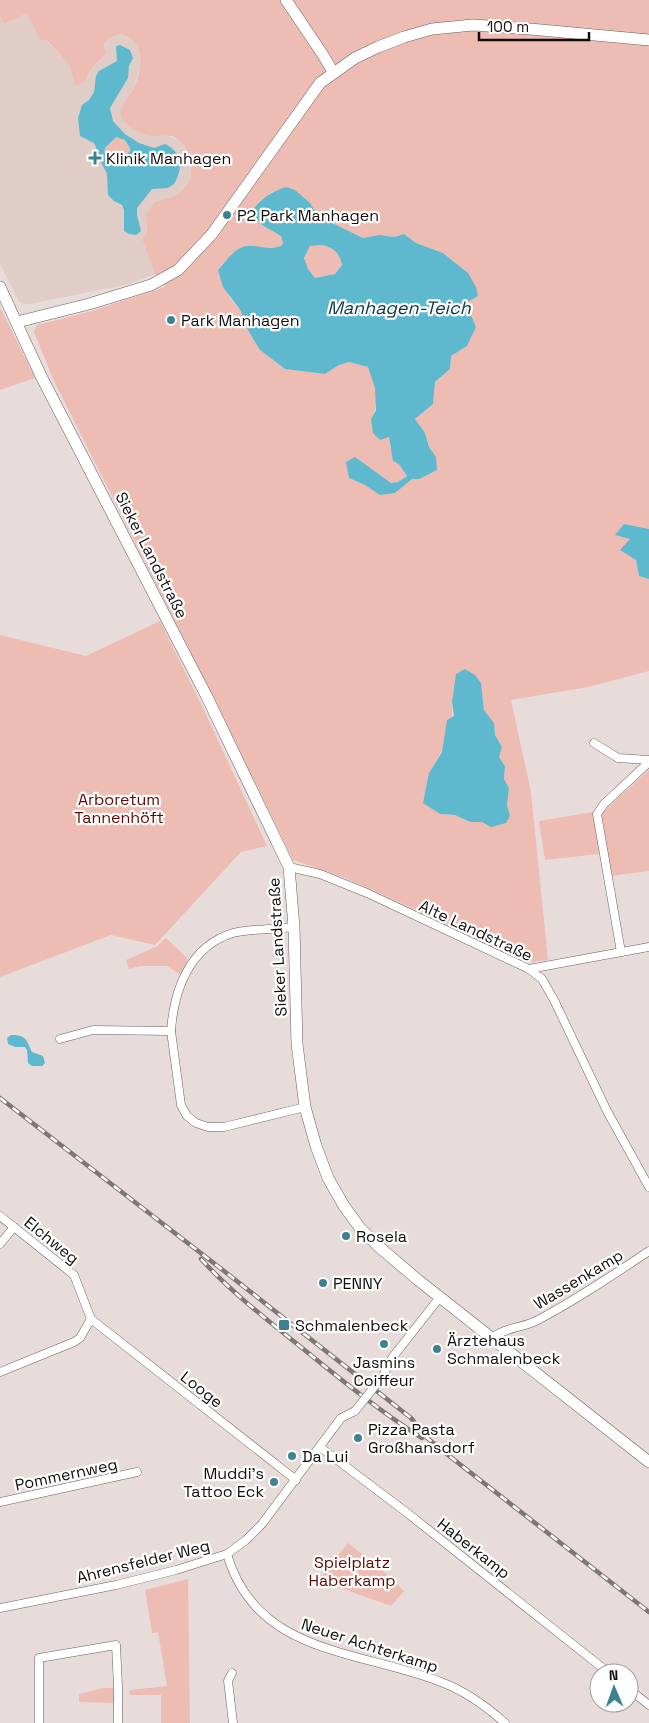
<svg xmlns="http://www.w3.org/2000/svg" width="649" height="1723" viewBox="0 0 649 1723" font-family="'Space Grotesk',sans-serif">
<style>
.built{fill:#e1cdc8}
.green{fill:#edbdb4;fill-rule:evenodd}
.water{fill:#5eb9ce;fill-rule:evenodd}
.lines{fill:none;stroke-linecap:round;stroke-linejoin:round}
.street-casing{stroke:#695f5d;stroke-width:9}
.secondary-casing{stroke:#695f5d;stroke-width:12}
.street{stroke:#fff;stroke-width:8}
.secondary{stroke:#fff;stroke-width:11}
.rail-casing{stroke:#7f7775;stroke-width:4.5}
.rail{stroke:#fff;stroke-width:2.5;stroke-dasharray:8;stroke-linecap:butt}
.street-bridge-casing{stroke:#695f5d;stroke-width:9;stroke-linecap:butt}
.street-bridge{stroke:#fff;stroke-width:8}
.poi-dot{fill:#3e8291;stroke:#fff;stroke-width:2}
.labels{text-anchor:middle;stroke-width:4.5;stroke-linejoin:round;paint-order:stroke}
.poi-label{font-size:16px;fill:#110d0c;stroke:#fff;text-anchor:start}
.street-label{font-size:16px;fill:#110d0c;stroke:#fff}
.park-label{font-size:16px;fill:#600700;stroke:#fff}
.water-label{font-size:18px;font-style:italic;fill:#0c3841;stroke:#fff}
</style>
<rect width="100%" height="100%" fill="#e8dcda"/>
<!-- built -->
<polygon class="built" points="27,12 40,40 47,41 85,82 90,70 106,55 104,44 110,36 121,34 136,43 140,51 140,67 134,87 121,107 153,136 167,135 180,141 188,151 192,165 190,178 182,190 170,198 154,202 146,214 147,231 142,239 155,274 129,284 30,304 23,304 19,301 0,264 0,15 5,24"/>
<!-- green -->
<g class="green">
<path d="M0,0H649V529L624,524L616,535L630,539L636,560L639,576L649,579V671L588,687L511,700L531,792L548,960L532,962L343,877L293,860L218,707L54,381L34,332L37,325L92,311L165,287L155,274L142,239L147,231L146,214L154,202C164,199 175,198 182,190C196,177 193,155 181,142C170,132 164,137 152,136C144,135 138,132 131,127C127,124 123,120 121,116C118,106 129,97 133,89C140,77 145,52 134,42C131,38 126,36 121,34L110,37L104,44L106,54L90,70L85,82L75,86L70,66L48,41L40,40L27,13L4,24L0,15ZM286,187L310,203L318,216L363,238L380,235L394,237L404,234L416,243L443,253L468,273L466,303L476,327L467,346L451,356L450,369L435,382L433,404L415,419L425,433L429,447L436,457L395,493L380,494L365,485L349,478L355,458L391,483L398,482L407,476L390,447L389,437L371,419C380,404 377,382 368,367L349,362L339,365L325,374L285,369L260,350L252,337L243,321L241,311L230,298L218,269C227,259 238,244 254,246C268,247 265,250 281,247L284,243L281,236L262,225L260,201L272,192ZM481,683L484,710L494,723L495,735L502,747L499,757L505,766L504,779L509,788L507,805L510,816L482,822H470L455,815L440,814L429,773C442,752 455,728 452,702Z"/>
<polygon points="116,137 125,140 130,148 130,151 127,154 119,156 115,164 108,159 104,151"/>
<path d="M322,245C334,248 339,252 342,265L335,274L315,278L308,269L304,259L310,246Z"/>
<polygon points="0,307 35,378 0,390"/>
<polygon points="160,621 203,708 267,846 241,852 155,945 111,935 0,977 0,635 86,656"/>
<polygon points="649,770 649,871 611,876 607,853 545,860 539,821 605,810"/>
<polygon points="166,938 188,959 181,975 167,966 140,966 129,969 126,960 156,947"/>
<polygon points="348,1543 379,1567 404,1591 391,1606 318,1580"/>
<polygon points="188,1579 190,1723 161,1723 161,1695 129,1695 130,1690 167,1686 158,1632 152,1633 145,1590"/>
<polygon points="103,1688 113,1688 114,1703 79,1702 79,1694"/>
</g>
<!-- water -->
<g class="water">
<path d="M120,45L130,50L133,58L129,66L128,78L110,108L113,121L125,134L139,143L154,148L165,144C183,152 183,169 174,184L168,188L152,189L137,208V215L141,231L136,235L129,234L124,231V210L122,205L114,201L108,195L107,174L97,154L96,147L94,143L80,136L78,118L82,105L89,100L94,92L96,76L99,71L117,61L116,46ZM116,137L125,140L130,148V151L127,154L119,156L115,164L108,159L104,151L106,147Z"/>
<path d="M286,187L295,190L310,203L318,216L363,238L380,235L394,237L404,234L416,243L443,253L468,273L476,287L478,296L466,303L476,327L467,346L451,356L450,369L435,382L433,404L415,419L425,433L429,447L436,457L437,470L419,479H412L395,493L380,495L365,485L349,478L346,462L355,457L391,483L398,482L407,476L399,464L393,461L389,437L380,440L373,433L371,419L376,410L375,388L368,367L349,362L339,365L325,374L285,369L260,350L252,337L243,321L241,311L223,287L218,270C228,259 237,243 254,246C266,247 268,250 281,246L283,243L281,236L262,225L251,212C261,199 270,192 286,187ZM322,245C334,248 339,252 342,265L335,274L315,278L308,269L304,258L310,246Z"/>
<polygon points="624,524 649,529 649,579 639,576 636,560 620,550 630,539 615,535"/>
<polygon points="465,669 475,675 481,683 484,710 494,723 495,735 502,747 499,757 505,766 504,779 509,788 507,805 510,816 506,823 491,827 482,822 470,822 455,815 440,814 423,803 429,773 442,752 447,720 454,716 452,702 456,674"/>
<path d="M11,1035C27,1035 26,1040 32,1052L43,1056L45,1063L42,1066H32L28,1063L27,1050L25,1047H15L8,1044L7,1038Z"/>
</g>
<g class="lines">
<defs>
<g id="street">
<polyline points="594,743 618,758 649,760"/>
<polyline points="289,867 320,874 367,893 529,969 542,979 554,1000 607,1111 649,1187"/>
<path d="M294,927C277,929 248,929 233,933C190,946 174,989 171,1031L181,1105L187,1116L196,1123L208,1127H224L305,1107"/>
<polyline points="621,952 597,814 604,804 649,762"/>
<polyline points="529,969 649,947"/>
<polyline points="60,1039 93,1030 171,1031"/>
<polyline points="0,1216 74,1275 91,1319"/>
<polyline points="0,1244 14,1227"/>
<polyline points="91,1319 296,1480"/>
<path d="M492,1338C505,1327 523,1328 538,1320C576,1300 613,1275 649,1251"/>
<polyline points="0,1372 74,1342 80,1338 91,1319"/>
<polyline points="383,1376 392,1358 440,1297"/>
<polyline points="320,1447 406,1512 609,1673"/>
<polyline points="0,1502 137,1472"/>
<path d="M227,1554C256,1655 359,1650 441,1682C465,1691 486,1706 505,1723"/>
<polyline points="0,1608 116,1585 176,1570 227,1554 246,1540 262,1524 341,1418 355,1411"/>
<polyline points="232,1673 228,1681 233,1723"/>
<polyline points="629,1689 649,1705"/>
<polyline points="39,1723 39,1658 116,1645 118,1687 118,1723"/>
</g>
<g id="secondary">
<polyline points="286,0 323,55 333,72"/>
<polyline points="0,287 41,376 207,697 289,867 294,927 297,1044 305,1107 316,1146 328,1178 344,1206 360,1228 378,1246 418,1280 649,1462"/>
<polyline points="17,322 89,304 151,285 178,270 212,234 320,83 355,58 378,47 404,37 432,29 473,25 530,29 649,40"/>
</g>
</defs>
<!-- street casing -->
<use href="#street" class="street-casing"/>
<!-- secondary casing -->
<use href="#secondary" class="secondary-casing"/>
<!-- street -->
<use href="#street" class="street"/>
<!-- secondary -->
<use href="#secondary" class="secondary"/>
<defs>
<g id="rail">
<polyline points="0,1098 224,1271 411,1418 425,1436 439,1448 649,1612"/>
<path d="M201,1259C233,1294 270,1322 307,1352C344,1382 381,1412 422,1438"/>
</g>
</defs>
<!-- rail casing -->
<use href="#rail" class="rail-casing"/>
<!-- rail -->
<use href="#rail" class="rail"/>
<defs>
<polyline id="street-bridge" points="355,1411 383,1376"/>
</defs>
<!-- street-bridge casing -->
<use href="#street-bridge" class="street-bridge-casing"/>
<!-- street-bridge -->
<use href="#street-bridge" class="street-bridge"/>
</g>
<!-- markers -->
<g class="poi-dot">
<path d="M92.5 150.5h5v5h5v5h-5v5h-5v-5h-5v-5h5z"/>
<circle cx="227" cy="215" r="5"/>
<circle cx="171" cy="320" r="5"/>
<circle cx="346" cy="1236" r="5"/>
<circle cx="323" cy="1283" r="5"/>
<rect x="278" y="1319" width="12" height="12" rx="2.5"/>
<circle cx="384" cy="1344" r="5"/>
<circle cx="437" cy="1349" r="5"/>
<circle cx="358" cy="1438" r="5"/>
<circle cx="292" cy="1456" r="5"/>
<circle cx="274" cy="1482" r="5"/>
</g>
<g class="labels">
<!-- poi labels -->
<g class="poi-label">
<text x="106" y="164">Klinik Manhagen</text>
<text x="237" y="221">P2 Park Manhagen</text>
<text x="181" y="326">Park Manhagen</text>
<text x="356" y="1242">Rosela</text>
<text x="333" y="1289">PENNY</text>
<text x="295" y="1331">Schmalenbeck</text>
<text x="447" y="1346">Ärztehaus<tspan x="447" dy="18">Schmalenbeck</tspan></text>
<text x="384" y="1368" text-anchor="middle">Jasmins<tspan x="384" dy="18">Coiffeur</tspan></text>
<text x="368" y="1435">Pizza Pasta<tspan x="368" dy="18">Großhansdorf</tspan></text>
<text x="302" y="1462">Da Lui</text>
<text x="264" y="1479" text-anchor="end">Muddi's<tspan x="264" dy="18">Tattoo Eck</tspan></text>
</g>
<!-- street labels -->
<g class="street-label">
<text transform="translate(152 555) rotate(63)" y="6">Sieker Landstraße</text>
<text transform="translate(476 930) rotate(25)" y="6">Alte Landstraße</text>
<text transform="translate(277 947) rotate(-93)" y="6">Sieker Landstraße</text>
<text transform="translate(52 1240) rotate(39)" y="6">Elchweg</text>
<text transform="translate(578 1279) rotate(-31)" y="6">Wassenkamp</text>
<text transform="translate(202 1389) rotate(38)" y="6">Looge</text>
<text transform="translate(66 1474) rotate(-12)" y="6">Pommernweg</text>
<text transform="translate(474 1548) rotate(38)" y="6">Haberkamp</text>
<text transform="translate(143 1561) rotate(-14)" y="6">Ahrensfelder Weg</text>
<text transform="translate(370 1645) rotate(18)" y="6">Neuer Achterkamp</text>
</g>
<!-- park labels -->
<g class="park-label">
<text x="119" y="805">Arboretum<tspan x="119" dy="18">Tannenhöft</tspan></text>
<text x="352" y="1568">Spielplatz<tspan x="352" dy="18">Haberkamp</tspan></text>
</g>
<!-- water labels -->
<g class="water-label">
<text x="399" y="314">Manhagen-Teich</text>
</g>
</g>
<!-- north arrow -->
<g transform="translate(614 1688) rotate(358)"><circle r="24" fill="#ffffff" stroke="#a09e9e"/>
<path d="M0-4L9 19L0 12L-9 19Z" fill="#3e8291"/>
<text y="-8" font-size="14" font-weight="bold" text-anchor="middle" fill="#110d0c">N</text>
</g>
<!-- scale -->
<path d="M479 32v8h110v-8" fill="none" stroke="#110d0c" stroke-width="2.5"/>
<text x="487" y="32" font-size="15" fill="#110d0c" stroke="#ffffff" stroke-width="4" paint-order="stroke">100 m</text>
</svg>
